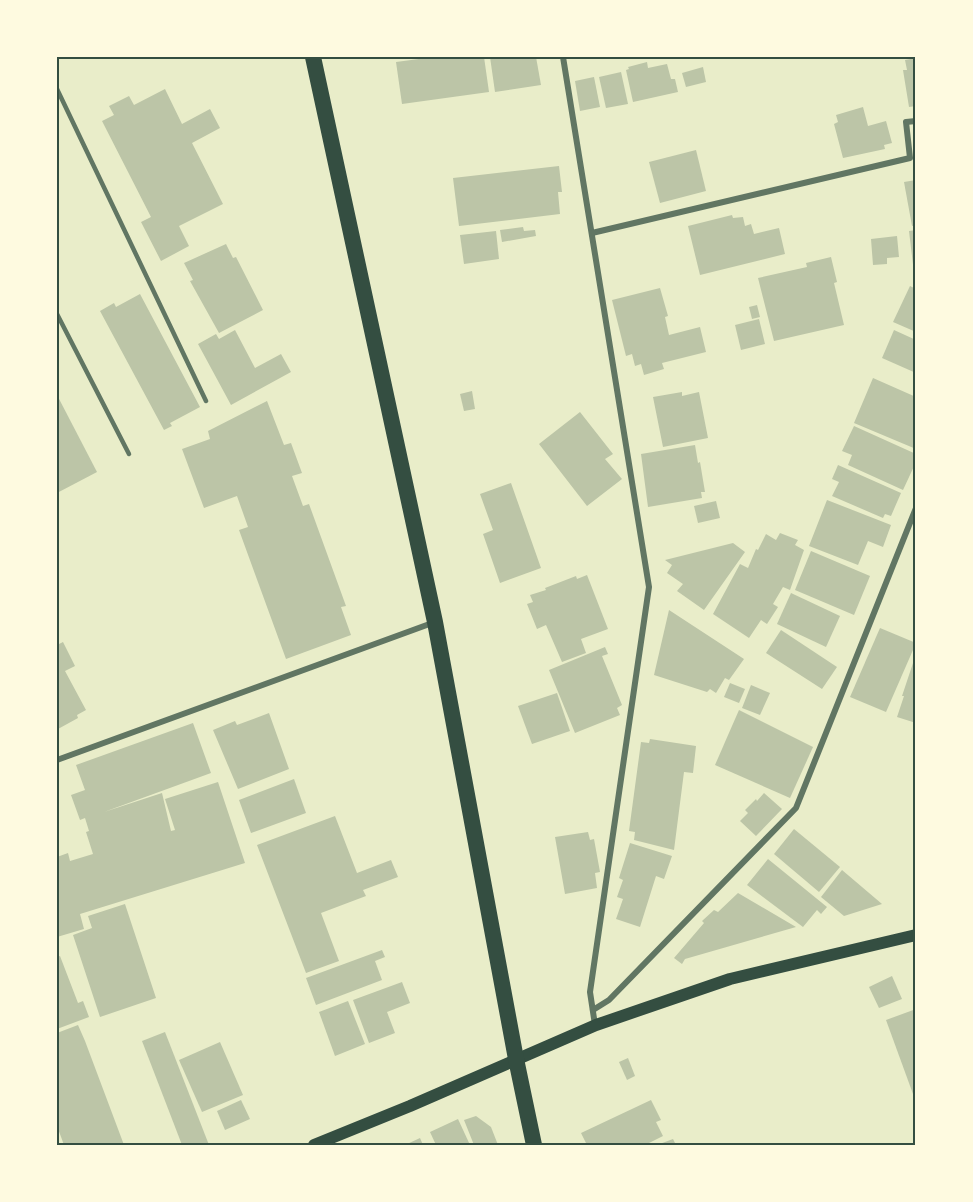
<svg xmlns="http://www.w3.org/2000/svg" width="973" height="1202" viewBox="0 0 973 1202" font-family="Figtree,sans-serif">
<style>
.building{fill:#bcc5a7}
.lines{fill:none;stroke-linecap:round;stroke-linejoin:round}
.service{stroke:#617663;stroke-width:4.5}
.minor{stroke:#617663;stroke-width:6}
.secondary{stroke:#344e41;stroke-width:12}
.trunk{stroke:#344e41;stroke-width:16}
.neatline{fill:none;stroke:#344e41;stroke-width:2}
</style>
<rect width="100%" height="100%" fill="#e9edc9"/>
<!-- building -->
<g class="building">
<polygon points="434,57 484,57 489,92 402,104 396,62"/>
<polygon points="490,57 536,57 541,85 495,92"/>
<polygon points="916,58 916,106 909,107 903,70 907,70 905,60"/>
<polygon points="647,62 648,68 667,64 671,79 675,79 678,92 633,102 626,70 629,69 628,67"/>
<polygon points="703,67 706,82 686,87 682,73"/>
<polygon points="621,72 628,104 606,108 599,77"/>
<polygon points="594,77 600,107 580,111 575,81"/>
<polygon points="165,89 182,124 210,109 220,128 192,143 223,204 179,226 189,246 161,261 141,222 151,217 102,121 114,115 109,106 129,96 134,105"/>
<polygon points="863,107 868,126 886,121 892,143 884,145 885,149 843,158 834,124 838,122 836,115"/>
<polygon points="696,150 706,191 660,203 649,162"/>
<polygon points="559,166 562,192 558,192 560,214 459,226 453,178"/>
<polygon points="916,180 916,225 912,226 904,182"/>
<polygon points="732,215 733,218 743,217 745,226 751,224 754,234 779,228 785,254 700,275 688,226"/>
<polygon points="523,227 524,231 535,230 536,236 502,242 500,230"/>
<polygon points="916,230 916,273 914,273 909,231"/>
<polygon points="496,231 499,259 464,264 460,235"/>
<polygon points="897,236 899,257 887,258 887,264 873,265 871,239"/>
<polygon points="226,244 233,258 236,257 263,310 219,333 190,281 193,280 184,263"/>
<polygon points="831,257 837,282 834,283 844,325 774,341 758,278 807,267 806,263"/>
<polygon points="910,286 916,289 916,332 893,322"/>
<polygon points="660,288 668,316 665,317 669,335 700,327 706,352 662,363 664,369 644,375 641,364 635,366 632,354 626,356 612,300"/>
<polygon points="140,294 200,407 170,423 172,426 164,430 100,311 114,303 116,307"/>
<polygon points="757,305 760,317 752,319 749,307"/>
<polygon points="759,319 765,344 741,350 735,325"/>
<polygon points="235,330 255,368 281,354 291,372 231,405 198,344 216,334 219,339"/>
<polygon points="894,330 916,340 916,373 882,358"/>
<polygon points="873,378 916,397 914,403 916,404 916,449 854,423"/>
<polygon points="472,391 475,409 464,411 460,394"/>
<polygon points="682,392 682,396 699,392 708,438 663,447 653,397"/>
<polygon points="57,395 97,472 57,493"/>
<polygon points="267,401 284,445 291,443 302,473 292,476 303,506 309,504 346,606 341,607 351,635 286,659 239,530 248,527 237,496 204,508 182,449 210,439 208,431"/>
<polygon points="580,412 613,454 605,459 622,479 587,506 539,444"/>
<polygon points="854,426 916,454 916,462 903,490 848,465 852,455 842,451"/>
<polygon points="695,445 698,463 700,462 705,492 701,492 702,498 648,507 641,454"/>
<polygon points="838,465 901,493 891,516 885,514 883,518 832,496 839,482 832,479"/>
<polygon points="511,483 541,568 500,583 483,534 493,530 480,494"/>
<polygon points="827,500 891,525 883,547 868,541 858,565 809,546"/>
<polygon points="716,501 720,518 698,523 694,506"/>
<polygon points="780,533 798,540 795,545 804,550 790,590 783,587 773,604 778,607 767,624 761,620 749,638 713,614 740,564 748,568 756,549 758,550 766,534 776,540"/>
<polygon points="733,543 745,552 704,610 677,591 683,584 667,573 672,565 665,560"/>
<polygon points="811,551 870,576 854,615 795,590"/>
<polygon points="587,575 608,629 581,639 586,653 562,662 546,625 537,629 527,604 533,602 530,595 546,590 545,588 576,576 577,579"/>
<polygon points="791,593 840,616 826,647 777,624"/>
<polygon points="669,610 744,659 729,680 725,678 716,693 710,689 707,692 654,675"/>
<polygon points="880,628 916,643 886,712 850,697"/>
<polygon points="781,630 837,667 822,689 766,653"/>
<polygon points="63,642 75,666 65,671 86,710 77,715 78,718 58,729 57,645"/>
<polygon points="605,647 608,654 602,656 622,705 617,708 620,715 575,733 549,670"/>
<polygon points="916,654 916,723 897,717 904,696 902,696"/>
<polygon points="730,683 745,689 739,703 724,697"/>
<polygon points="751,685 770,693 760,715 742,708"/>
<polygon points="557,693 570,731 532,744 518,706"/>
<polygon points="739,710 813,747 790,798 715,765"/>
<polygon points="269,713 289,769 238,789 213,730 235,721 237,725"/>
<polygon points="193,723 211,773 104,812 162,793 171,831 175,830 165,799 218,782 245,863 80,914 84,929 57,937 57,857 68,853 70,861 93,854 86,832 89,831 85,818 80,820 71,795 85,790 76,765"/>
<polygon points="650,739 696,746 693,773 684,772 674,850 634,840 635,832 629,831 641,742 649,743"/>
<polygon points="294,779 306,813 251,833 239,800"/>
<polygon points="764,793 782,809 756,836 740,821 748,813 745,810 756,799 757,801"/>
<polygon points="335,816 357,873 391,860 398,877 363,890 366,896 321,913 339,961 306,973 257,845"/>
<polygon points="794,829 840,867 819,892 774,854"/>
<polygon points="588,832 590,840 594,839 600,872 595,873 597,888 565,894 555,837"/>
<polygon points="630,843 672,856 664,879 656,876 640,927 616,919 623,899 617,897 623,880 619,878"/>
<polygon points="768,859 827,907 821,914 817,910 803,927 747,885"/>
<polygon points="842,870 882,904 844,916 821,897"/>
<polygon points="738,893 796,927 685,959 682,964 674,958 704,923 702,921 714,910 718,912"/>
<polygon points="125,904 156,998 100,1017 73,935 92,928 88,916"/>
<polygon points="382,950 385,957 375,961 382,980 316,1005 306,978"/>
<polygon points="60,956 78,1003 83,1001 89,1017 57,1029 57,957"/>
<polygon points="892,976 902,999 879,1008 869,987"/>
<polygon points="402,982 410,1003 387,1012 395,1033 369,1043 353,1000"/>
<polygon points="348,1001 365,1044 335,1056 319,1012"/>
<polygon points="916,1009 916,1093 913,1094 886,1020"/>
<polygon points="78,1025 85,1041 124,1145 64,1145 57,1126 57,1033"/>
<polygon points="165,1032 209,1145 182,1145 142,1041"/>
<polygon points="220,1042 243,1095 202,1112 179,1060"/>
<polygon points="628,1058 635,1076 627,1080 619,1062"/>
<polygon points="241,1100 250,1119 225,1130 217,1111"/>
<polygon points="651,1100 661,1120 656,1122 663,1136 645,1145 587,1145 581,1133"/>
<polygon points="476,1116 491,1127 498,1145 474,1145 464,1120"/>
<polygon points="458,1119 470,1145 436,1145 430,1132"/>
<polygon points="420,1138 423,1145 405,1145"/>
<polygon points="673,1139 676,1145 657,1145"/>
</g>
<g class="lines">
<!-- service -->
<g class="service">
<polyline points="57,89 206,401"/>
<polyline points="57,314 129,454"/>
</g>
<!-- minor -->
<g class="minor">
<polyline points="563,57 649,587 590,992 595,1025"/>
<polyline points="592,233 910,158 906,122 916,121"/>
<polyline points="57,760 435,622"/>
<polyline points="593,1010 609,1000 796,808 916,508"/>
</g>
<!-- secondary -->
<polyline class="secondary" points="314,1145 410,1106 596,1025 730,979 916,935"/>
<!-- trunk -->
<polyline class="trunk" points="313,57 435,622 516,1059 534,1145"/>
</g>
<!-- border -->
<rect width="973" height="1202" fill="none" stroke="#fefae0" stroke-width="117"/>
<rect x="58" y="58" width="856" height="1086" class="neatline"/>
</svg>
